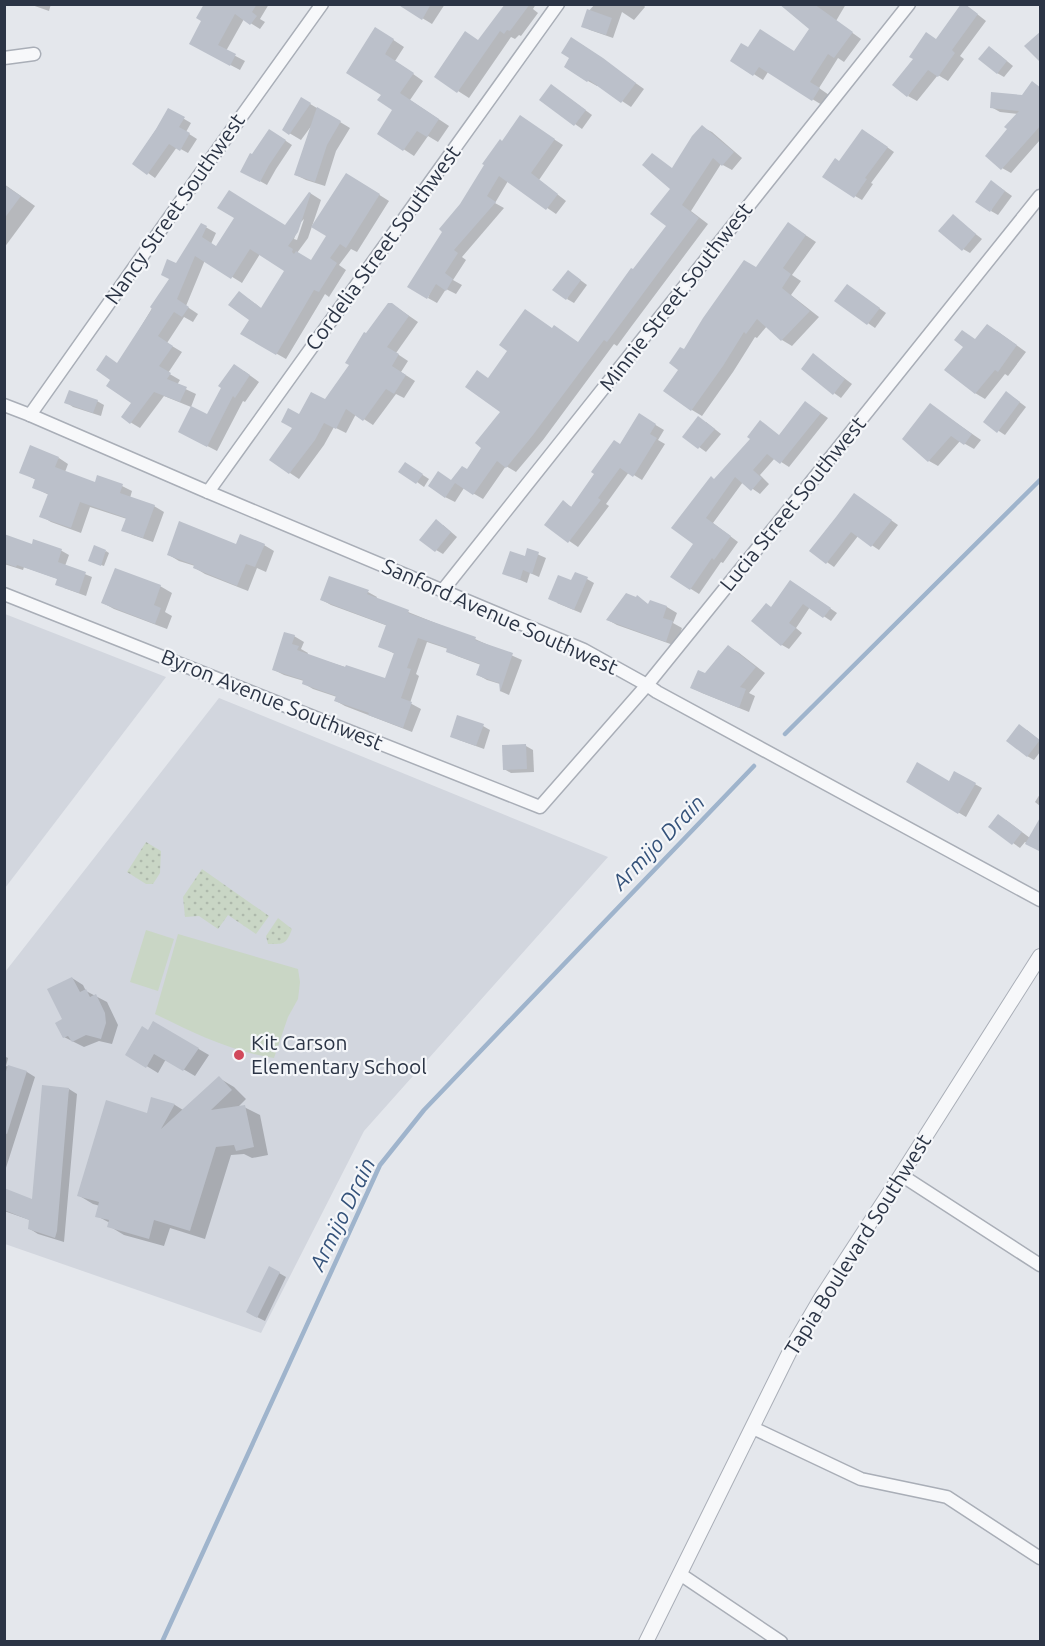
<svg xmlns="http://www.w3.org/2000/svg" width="1045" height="1646" viewBox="0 0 1045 1646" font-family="Ubuntu,sans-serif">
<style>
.built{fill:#d2d6de}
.park{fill:url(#park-dots)}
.pitch{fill:#c9d6c5}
.shadow{fill:#0003;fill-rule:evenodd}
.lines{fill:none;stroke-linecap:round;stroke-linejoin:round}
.stream{stroke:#9fb4cc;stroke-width:4.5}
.building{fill:#bbc0ca}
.minor-casing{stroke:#a9aeb7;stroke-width:15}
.tertiary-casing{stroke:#a9aeb7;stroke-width:16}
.minor{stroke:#f7f8fa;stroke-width:12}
.tertiary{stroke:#f7f8fa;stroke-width:14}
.poi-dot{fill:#d1495b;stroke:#f4f6f9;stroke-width:2}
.labels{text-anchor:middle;stroke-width:4.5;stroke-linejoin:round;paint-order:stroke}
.street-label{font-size:21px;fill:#2b3445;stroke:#f4f6f9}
.poi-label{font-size:21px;fill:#2b3445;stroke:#f4f6f9;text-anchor:start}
.water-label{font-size:22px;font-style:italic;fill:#34527a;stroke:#f4f6f9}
</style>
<defs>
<pattern id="park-dots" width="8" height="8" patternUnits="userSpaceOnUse" patternTransform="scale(1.5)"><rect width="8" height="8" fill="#c9d6c5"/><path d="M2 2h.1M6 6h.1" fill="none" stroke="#adb8ab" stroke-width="1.8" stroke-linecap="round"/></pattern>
</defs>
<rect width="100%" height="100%" fill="#e4e7ec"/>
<!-- built -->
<g class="built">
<polygon points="5,614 166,677 5,888"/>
<polygon points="219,698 608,857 364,1131 261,1333 5,1244 5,972"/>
</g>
<!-- park -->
<g class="park">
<polygon points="146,842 161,851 160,873 153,884 146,884 127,872"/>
<polygon points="202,869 269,916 256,934 228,915 218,929 199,916 185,917 183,897"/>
<path d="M278,918L292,929C286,945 284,944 268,944L266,936Z"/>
</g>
<!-- pitch -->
<g class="pitch">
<polygon points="146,930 174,939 158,991 130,982"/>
<path d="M178,934L298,969L300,982L298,999L288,1017L274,1058C232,1052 192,1032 155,1014Z"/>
</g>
<!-- shadow -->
<g class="shadow">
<polygon points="29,4 51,4 49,11"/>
<polygon points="206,4 269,4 260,19 265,22 260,29 244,19 226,51 245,61 240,70 200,49"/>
<polygon points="399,4 445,4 432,24"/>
<polygon points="507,4 536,4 533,9 538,13 521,36 519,35 515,39 511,37 469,98 436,77 479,41"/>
<polygon points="595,4 643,4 645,7 634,20 622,12 613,38 590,30 583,26 587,13"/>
<polygon points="782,4 846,4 836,21 861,39 844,62 838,58 819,88 829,95 822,105 768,72 763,80 732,60 749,49 795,53 811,28"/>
<polygon points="972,10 986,21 960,56 964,59 948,81 938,75 917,101 908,96 937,40"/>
<polygon points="386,35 404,47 395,61 423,81 410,100 449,126 438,142 428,136 414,156 379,133 394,110 383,94"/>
<polygon points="581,44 644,89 631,107 598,85 597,86 588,81 571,58"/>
<polygon points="996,52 1013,66 1004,77 997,73"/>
<polygon points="1032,83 1040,88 1040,140 1011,173 1002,168 1018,114 1000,112 991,107 1023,97"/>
<polygon points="558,90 592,115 582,129 541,100"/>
<polygon points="302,99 350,128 336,151 325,186 306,180 296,175 312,125 301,140 284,130"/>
<polygon points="169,110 191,123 186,132 197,139 188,153 177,147 155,178 134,163"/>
<polygon points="529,123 563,145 539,180 566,201 556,214 508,181 495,203 504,208 462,257 466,260 453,280 462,285 456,294 446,289 437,303 428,298 462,205 503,143"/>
<polygon points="702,127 712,132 742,158 732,170 721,164 691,211 708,224 631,327 617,346 614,344 543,440 516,472 506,466 483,499 464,488 455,502 445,497 452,482 467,471 483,448 502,411 489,379 553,329 579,343 668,226 673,169"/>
<polygon points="277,135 292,145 276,169 267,185 242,171"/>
<polygon points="870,135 894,152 871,183 873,184 862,200 855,196 839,163"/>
<path d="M356,180L389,201L357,252L351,249L339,265L346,270L329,297L325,294L286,359L242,334L251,320L249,299L262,309L286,270L260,254L242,283L205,260L186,306L198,314L193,322L184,317L167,343L182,352L168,373L180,380L177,385L196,394L191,407L164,396L140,428L130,422L133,403L118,365L202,225L216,233L211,244L217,247L285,227L310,193L321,200L308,238L297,253L311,262L328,236ZM304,219L297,240L294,239L299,224Z"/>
<polygon points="4,184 35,206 4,248"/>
<polygon points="998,186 1012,196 998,215 991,211"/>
<polygon points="953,216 982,239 970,253 963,249"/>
<polygon points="798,230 816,242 792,275 801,281 791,295 819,317 792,346 782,340 767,326 757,338 755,337 733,372 702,416 692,410 680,369 684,351 757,269"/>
<polygon points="575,276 587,285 574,303 567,299"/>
<polygon points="854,290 886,313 875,328 836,301"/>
<polygon points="392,304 418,322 396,353 408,361 401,372 415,381 404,398 396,394 373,425 356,414 346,433 334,427 324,445 299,479 290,473 294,428 300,416 325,401 351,365 366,335"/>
<polygon points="997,331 1026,352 1008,376 1005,374 985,399 975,393 965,346"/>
<polygon points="814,355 852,384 841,398 834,393"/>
<polygon points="244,371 259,382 245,402 243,401 217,451 190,437"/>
<polygon points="1013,397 1026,407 1005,435 985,422"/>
<polygon points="97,401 104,405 101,416 73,407 66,402"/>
<polygon points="806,403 828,418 789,467 775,458 760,475 769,484 760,494 743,482 713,523 738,542 723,563 721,562 699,594 672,577 695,544 715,480 780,436"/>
<polygon points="939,411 981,440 974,449 960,441 938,466 929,461"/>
<polygon points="639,415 664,430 658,440 665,444 642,480 629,472 606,504 609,506 578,547 546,525 563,502 573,508 596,473 620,446"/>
<polygon points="706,422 721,434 706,452 684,436"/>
<polygon points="59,458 68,464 65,472 96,484 122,486 132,491 130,498 154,506 164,512 153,542 133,535 123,530 127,519 90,507 81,533 51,522 41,516 49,495 33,487 36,480 21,472"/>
<polygon points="412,468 429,479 424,487 417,482"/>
<polygon points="861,499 898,525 879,550 858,536 834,567 811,551"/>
<polygon points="443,525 457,537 443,554 436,550"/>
<polygon points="4,537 33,546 34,541 62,551 69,555 65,566 92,577 86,596 64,588 58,579 24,567 23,570 4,564"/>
<polygon points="264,545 274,551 266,572 257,568 248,591 205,574 195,568 195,566 179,561 169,555 237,546"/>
<polygon points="528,550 546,558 539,577 530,573 527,583 504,573 525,558"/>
<polygon points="106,551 109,553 104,566 93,562"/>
<polygon points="587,579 594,583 581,613 557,603 572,582"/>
<polygon points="160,586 172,593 165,612 172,616 167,629 114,609 103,603"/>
<polygon points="798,586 837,613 831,621 810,607 796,628 802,633 789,649 782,645 772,608"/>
<polygon points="368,592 377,597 376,599 475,639 522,660 509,695 500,691 500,684 487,680 478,675 481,665 457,656 447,651 448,649 427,642 416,674 419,676 410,703 421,709 412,732 345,706 336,701 337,697 313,689 303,683 304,681 284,675 274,670 294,636 304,642 301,649 308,653 307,655 386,680 395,654 380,646 388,626 331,605 322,600"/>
<polygon points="637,597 649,605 651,602 667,607 677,613 673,623 682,628 676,646 617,625 608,620"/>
<polygon points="729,647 738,652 765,673 749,693 755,696 749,712 702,693 692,688 706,675"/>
<polygon points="483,726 490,730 484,749 459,740 452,736"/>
<polygon points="1027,730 1040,741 1040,752 1034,760 1027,756"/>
<polygon points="526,746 533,750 534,772 511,773 504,769"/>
<polygon points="955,773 982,788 966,817 908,782 949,783"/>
<polygon points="1040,794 1040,806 1035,802"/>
<polygon points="1006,820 1030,838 1040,851 1025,842 1020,848 990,827"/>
<polygon points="72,978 83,985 86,991 107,1002 118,1025 112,1044 99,1041 84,1047 64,1037 65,1020"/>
<polygon points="154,1023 209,1055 195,1076 166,1059 158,1073 127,1054 148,1032"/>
<polygon points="4,1056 8,1058 6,1066 27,1072 35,1077 4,1174"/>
<polygon points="219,1078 234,1087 246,1099 237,1108 244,1107 260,1115 268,1155 252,1158 244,1154 231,1155 205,1239 170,1228 164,1246 124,1235 109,1226 110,1223 97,1216 100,1206 93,1204 78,1195 148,1115 153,1099 175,1105 183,1110"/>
<polygon points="69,1089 77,1094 64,1242 38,1234 30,1229 30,1220 4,1211 4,1190 34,1201"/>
<polygon points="279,1273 286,1277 265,1321 255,1316"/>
</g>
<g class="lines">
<!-- stream -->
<g class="stream">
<polyline points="785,734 1040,480"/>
<polyline points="162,1642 380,1165 424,1110 754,766"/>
</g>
</g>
<!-- building -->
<g class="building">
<polygon points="204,4 257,4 252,12 257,16 250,25 235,14 218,45 236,54 230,66 189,44 201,21 196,18"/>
<polygon points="397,4 431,4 422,20"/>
<polygon points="505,4 530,4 510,31 507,30 504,34 500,31 457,93 434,77 465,31 478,40"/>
<polygon points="779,4 814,4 853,32 834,58 828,54 810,82 820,88 812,101 759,67 753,76 730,61 741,43 748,47 760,29 794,51 809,29"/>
<polygon points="961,4 965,4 978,14 952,50 955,53 938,77 928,70 907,97 892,85 913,59 909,57 926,32 936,39"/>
<polygon points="587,9 612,18 606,35 581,27"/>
<polygon points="375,27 394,39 385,54 414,73 400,93 439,119 427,137 417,131 403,151 377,134 392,110 377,100 381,95 346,73"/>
<polygon points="1041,31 1041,63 1024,46"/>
<polygon points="571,37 603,58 636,83 621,103 589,80 587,82 564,67 569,58 561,53"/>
<polygon points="989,46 1007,61 997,74 978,59"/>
<polygon points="1032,81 1041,88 1041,125 1001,170 985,156 1007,129 1004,127 1019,111 990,108 991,92 1022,95"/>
<polygon points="551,84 586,110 574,126 539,100"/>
<polygon points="301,97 311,103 289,135 282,130"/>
<polygon points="317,107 341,121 327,145 315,182 294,175"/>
<polygon points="168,108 185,117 179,127 190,133 180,151 169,144 147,175 132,164 156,129"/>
<polygon points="520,115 555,139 531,173 558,194 546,210 499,176 487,196 496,202 454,250 458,253 445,273 453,279 446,291 436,284 427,299 407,287 442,232 439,229 460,204 484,165 482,164 500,139 502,141"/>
<polygon points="702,125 734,152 722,166 713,158 682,205 699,218 622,322 607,342 604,340 533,435 506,468 497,461 473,495 455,483 445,498 428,486 438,471 451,480 462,466 467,469 481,448 475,443 500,412 465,387 477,370 488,378 507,351 499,345 525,309 552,328 554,325 578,342 631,268 633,269 666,226 650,214 670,189 642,165 652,153 672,168 692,136"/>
<polygon points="269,129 286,140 269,165 260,182 240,172 250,153 252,154"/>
<polygon points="862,129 888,147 865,178 867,179 854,198 822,177 835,158 839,161"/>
<polygon points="346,173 380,194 346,248 340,244 330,258 337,263 319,292 314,290 276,355 240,334 249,320 228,305 239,291 261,308 284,271 250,249 231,279 195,256 177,299 189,307 182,317 174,312 158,336 173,346 159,366 171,373 167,379 187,387 180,402 154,392 130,424 121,417 131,403 106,386 110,380 96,370 106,355 117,363 152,309 150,307 169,279 161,275 167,259 176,263 201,223 207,226 202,237 216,246 234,218 217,208 229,190 285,225 309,192 311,193 298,232 288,246 293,249 292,252 294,254 296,251 311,260 326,236 311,227"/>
<polygon points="991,180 1005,191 990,212 975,202"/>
<polygon points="4,185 21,196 4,219"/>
<polygon points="953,214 976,234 962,251 938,231"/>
<polygon points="788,222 806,235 783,268 791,274 782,288 810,311 781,341 757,319 746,334 744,332 723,366 691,411 663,391 678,370 669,363 680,347 684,349 703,318 744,260 756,267"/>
<polygon points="568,270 581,280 566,300 552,290"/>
<polygon points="847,284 880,308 867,325 834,301"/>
<polygon points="388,303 392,303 409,316 387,347 399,354 392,366 406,375 394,394 386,389 363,421 346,409 336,429 324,423 315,440 289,474 269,460 292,428 281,422 288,408 299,414 311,392 325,399 349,365 345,363 364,332 366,333"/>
<polygon points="987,324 1017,345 998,372 995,370 975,394 944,370 963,347 954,340 962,330 975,339"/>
<polygon points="813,353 845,379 833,395 801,369"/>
<polygon points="234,364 250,375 235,398 233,396 207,447 178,432 191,406 207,414 221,388 218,386"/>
<polygon points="69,390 98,400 93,413 64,403"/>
<polygon points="1006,391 1020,402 997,433 983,422"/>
<polygon points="805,401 821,413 780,464 767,454 753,470 762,478 751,491 735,477 706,518 731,536 714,560 712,558 690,590 670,577 693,544 671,528 711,476 714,479 750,439 747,437 760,420 779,435"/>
<polygon points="930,403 972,434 964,445 951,436 928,462 902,439"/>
<polygon points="639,413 656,424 650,434 657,438 633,477 620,468 598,498 601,500 568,543 544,525 563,500 571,507 594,474 591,472 614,440 620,444"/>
<polygon points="698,416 715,429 698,449 682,437"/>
<polygon points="30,445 59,457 55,467 95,482 97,475 123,484 120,493 155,505 143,538 121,531 126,518 80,502 71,528 39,517 48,494 32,488 35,479 19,473"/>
<polygon points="405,462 423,474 416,484 398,472"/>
<polygon points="854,493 892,520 871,547 851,532 826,564 809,551 836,517"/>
<polygon points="436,519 451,532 435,552 419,540"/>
<polygon points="179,521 236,544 240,534 265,544 255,567 246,564 237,586 193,568 194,565 167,555"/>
<polygon points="4,534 32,544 33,539 62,549 58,562 86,572 79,593 55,585 57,579 17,565 16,567 4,563"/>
<polygon points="94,545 106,550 101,566 88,561"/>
<polygon points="527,548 539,552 532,574 523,570 520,580 502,574 510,551 525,556"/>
<polygon points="115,568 161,585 154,605 161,608 155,624 101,603"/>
<polygon points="575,572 588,577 574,610 548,599 558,575 571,580"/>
<polygon points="329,576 369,590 367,594 409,610 408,613 476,637 475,640 513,653 500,692 499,682 498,683 476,675 480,664 446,652 447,648 418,638 407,668 411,669 401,698 412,702 403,728 368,715 369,713 334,701 336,696 302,684 303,680 272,670 284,632 295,635 292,644 299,646 297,650 345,667 346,665 385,678 394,653 378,647 386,625 320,600"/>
<polygon points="790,580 831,608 823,618 803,604 789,623 796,628 781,646 751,621 766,603 771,607"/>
<polygon points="626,593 636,597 637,595 648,604 650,600 667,606 663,618 673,621 666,642 606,620"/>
<polygon points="728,645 756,667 740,687 746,689 739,708 690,688 698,670 705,673"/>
<polygon points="457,715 484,724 476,746 450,737"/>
<polygon points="1019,724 1040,740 1027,757 1006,741"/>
<polygon points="526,744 527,769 503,770 502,745"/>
<polygon points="917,762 949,781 954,771 976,783 958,814 906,782"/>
<polygon points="998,814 1022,832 1012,845 988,827"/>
<polygon points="1041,816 1041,852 1025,844"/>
<polygon points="72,977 80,992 86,989 90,997 96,994 105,1013 106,1023 101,1039 86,1035 72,1042 68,1036 63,1038 55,1023 62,1019 47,989"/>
<polygon points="153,1021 199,1048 183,1071 154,1054 146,1068 125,1055 142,1026 148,1030"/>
<polygon points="8,1065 27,1071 7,1134 4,1133 4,1078"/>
<polygon points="219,1076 232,1090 211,1110 245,1105 254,1147 236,1151 234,1145 216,1147 190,1231 154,1220 149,1239 107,1227 109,1220 95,1217 99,1202 77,1196 106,1100 147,1113 151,1097 175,1104 161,1129"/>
<polygon points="42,1085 69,1088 57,1231 55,1238 28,1229 29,1220 4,1210 4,1188 32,1199"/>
<polygon points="269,1266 280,1272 257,1318 246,1312"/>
</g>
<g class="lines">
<defs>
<g id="minor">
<polyline points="4,58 34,54"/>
<polyline points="4,405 30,415 208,492 584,650 647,685 657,692 1040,900"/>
<polyline points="30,415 198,177 322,4"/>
<polyline points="208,492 558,4"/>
<polyline points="443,590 909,4"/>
<polyline points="4,594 540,807 647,685 807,487 1040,196"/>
<polyline points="901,1175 1040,1265"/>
<polyline points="753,1428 861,1479 947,1497 1040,1558"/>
<polyline points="680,1574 781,1642"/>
</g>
<polyline id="tertiary" points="646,1642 790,1351 821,1298 901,1175 1040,956"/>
</defs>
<!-- minor casing -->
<use href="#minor" class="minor-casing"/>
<!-- tertiary casing -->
<use href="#tertiary" class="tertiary-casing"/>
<!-- minor -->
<use href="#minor" class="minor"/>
<!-- tertiary -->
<use href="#tertiary" class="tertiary"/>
</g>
<!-- markers -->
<circle class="poi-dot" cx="239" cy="1055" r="6"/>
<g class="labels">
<!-- street labels -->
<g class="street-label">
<text transform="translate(175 209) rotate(-55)" y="7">Nancy Street Southwest</text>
<text transform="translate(383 248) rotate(-54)" y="7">Cordelia Street Southwest</text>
<text transform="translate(676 297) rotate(-52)" y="7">Minnie Street Southwest</text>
<text transform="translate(793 504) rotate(-51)" y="7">Lucia Street Southwest</text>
<text transform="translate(500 617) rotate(24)" y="7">Sanford Avenue Southwest</text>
<text transform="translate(272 700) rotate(22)" y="7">Byron Avenue Southwest</text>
<text transform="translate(858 1245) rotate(-58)" y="7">Tapia Boulevard Southwest</text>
</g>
<!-- poi labels -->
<g class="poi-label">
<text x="251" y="1050">Kit Carson<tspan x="251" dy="24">Elementary School</tspan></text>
</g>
<!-- water labels -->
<g class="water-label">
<text transform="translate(658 842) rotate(-46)" y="8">Armijo Drain</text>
<text transform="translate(342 1214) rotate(-64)" y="8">Armijo Drain</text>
</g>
</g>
<!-- border -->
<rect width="1045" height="1646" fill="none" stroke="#2b3445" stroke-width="12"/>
</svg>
